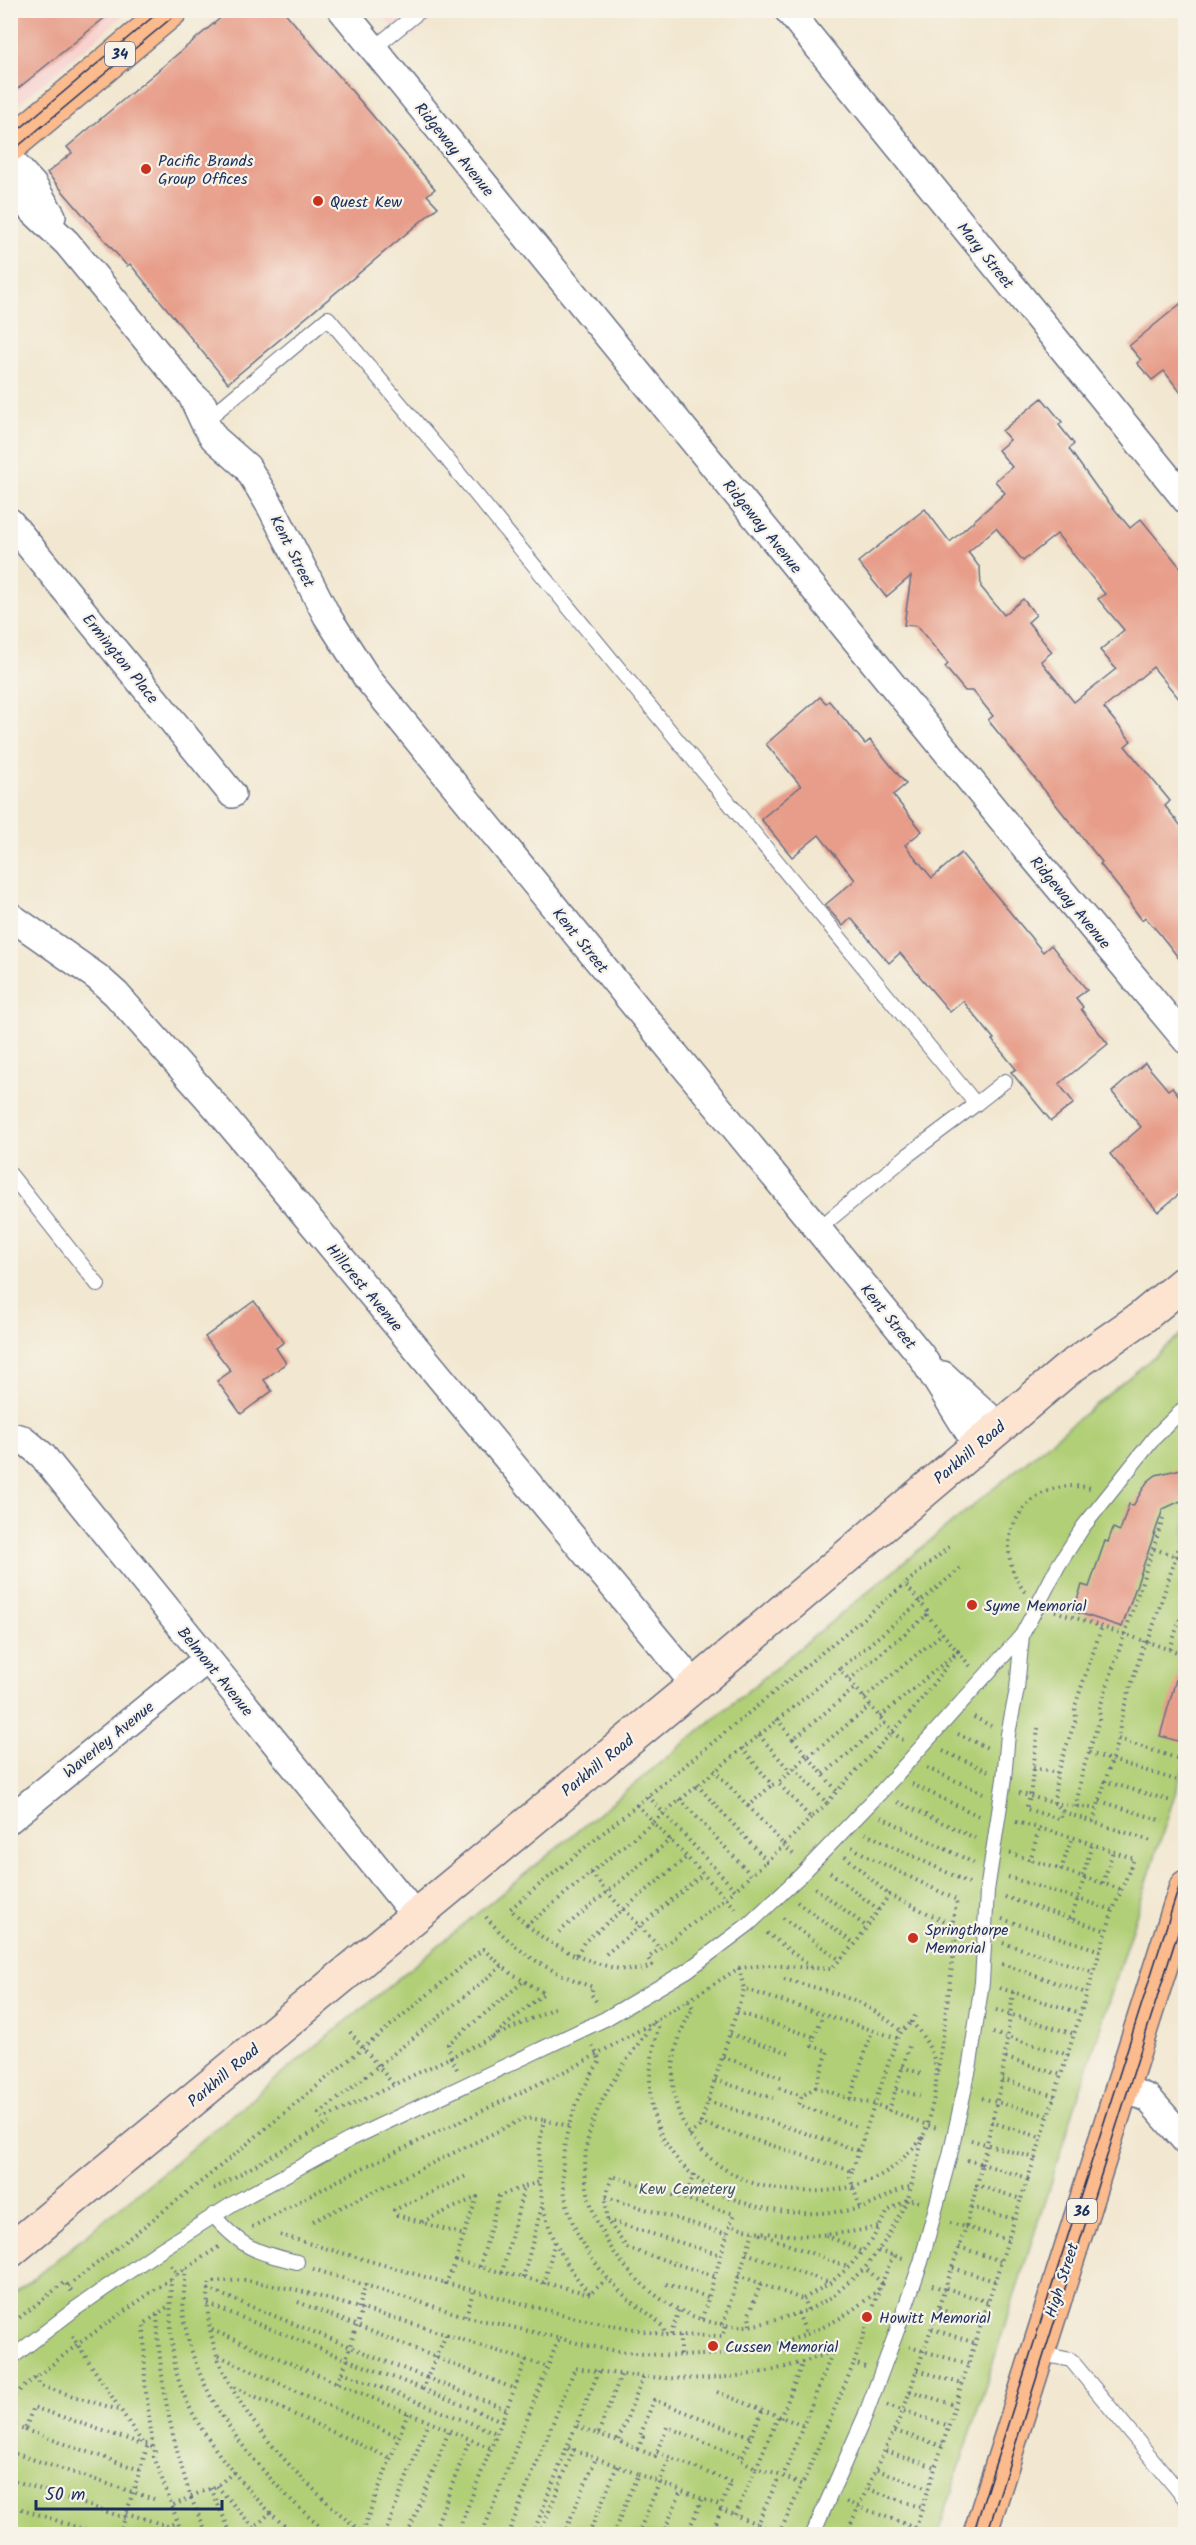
<svg xmlns="http://www.w3.org/2000/svg" width="1196" height="2545" viewBox="0 0 1196 2545" font-family="Kalam,sans-serif">
<style>
.built{fill:#f7d0cf}
.green{fill:#b1cf76;stroke:#667f6a;stroke-width:1.5}
.building{fill:#e79d89;fill-rule:evenodd}
.lines{fill:none;stroke-linecap:round;stroke-linejoin:round}
.lane-casing{stroke:#666f86;stroke-width:16}
.street-casing{stroke:#666f86;stroke-width:30}
.secondary-casing{stroke:#666f86;stroke-width:36}
.primary-casing{stroke:#666f86;stroke-width:36}
.path{stroke:#666f86;stroke-width:4;stroke-dasharray:1.5 4.5;stroke-linecap:butt}
.lane{stroke:#fff;stroke-width:14}
.street{stroke:#fff;stroke-width:27}
.secondary{stroke:#fde4d1;stroke-width:33}
.primary{stroke:#fbbb8d;stroke-width:33}
.tram{stroke:#1b2f5e;stroke-width:1.5}
.poi-dot{fill:#c8321e;stroke:#f7f3e8;stroke-width:2}
.labels{text-anchor:middle;stroke-width:4.5;stroke-linejoin:round;paint-order:stroke}
.shield{fill:#f7f3e8;stroke:#5d6a87;stroke-width:1.5}
.shield-label{font-size:15px;font-weight:bold;fill:#1b2f5e}
.street-label{font-size:16px;fill:#1b2f5e;stroke:#f7f3e8}
.poi-label{font-size:16px;fill:#1b2f5e;stroke:#f7f3e8;text-anchor:start}
.park-label{font-size:16px;fill:#405764;stroke:#f7f3e8}
</style>
<rect width="100%" height="100%" fill="#f7f3e8"/>
<filter id="ink" filterUnits="userSpaceOnUse"><feTurbulence type="fractalNoise" baseFrequency=".0167" numOctaves="2"/><feDisplacementMap in="SourceGraphic" scale="12" xChannelSelector="R" yChannelSelector="G"/><feConvolveMatrix kernelMatrix="1 2 1 2 8 2 1 2 1" color-interpolation-filters="sRGB"/></filter>
<filter id="wash" filterUnits="userSpaceOnUse"><feTurbulence type="fractalNoise" baseFrequency=".008" numOctaves="4" result="noise"/><feDisplacementMap in="SourceGraphic" scale="24" xChannelSelector="R" yChannelSelector="G"/><feGaussianBlur stdDeviation="1.35" result="paint"/><feColorMatrix in="noise" values="0 0 0 0 0 0 0 0 0 0 0 0 0 0 0 0 0 1.4 0 .05"/><feComposite in="paint" operator="in"/></filter>
<g filter="url(#wash)">
<rect width="100%" height="100%" fill="#f2e7d0"/>
<!-- built -->
<g class="built">
<polygon points="11,11 129,11 11,110"/>
<polygon points="379,11 443,11 404,42"/>
</g>
<!-- green -->
<polygon class="green" points="1185,1331 1185,1763 938,2534 11,2534 11,2297"/>
<g id="blocks">
<!-- building -->
<g class="building">
<polygon points="10,10 114,10 10,95"/>
<polygon points="230,10 283,10 435,189 427,195 438,207 228,383 130,264 127,266 47,173 72,153 67,147"/>
<polygon points="1185,300 1185,398 1164,371 1152,380 1137,363 1141,360 1129,346"/>
<path d="M1042,398L1062,422L1059,425L1074,444L1069,449L1097,488L1130,528L1141,519L1185,573V706L1153,667L1104,708L1131,741L1125,746L1170,801L1165,806L1185,831V966L1159,933L1145,917L1142,920L1130,904L1131,903L1100,864L1102,862L988,720L993,716L973,691H965L945,667L948,664L917,626L904,625L911,576L886,597L858,562L925,509L950,542L1005,493L995,481L1012,467L998,450L1010,440L1002,431ZM996,528L1023,561L1057,534L1105,594L1098,599L1124,630L1100,650L1116,669L1074,702L1041,661L1052,652L1028,622L1036,615L1023,599L1004,615L981,587L980,568L968,552Z"/>
<polygon points="820,697 826,703 829,701 865,744 870,740 906,784 893,795 922,831 905,845 932,878 961,853 1043,952 1051,945 1087,990 1076,998 1083,1007 1081,1009 1108,1044 1059,1084 1074,1103 1051,1121 1011,1072 1016,1069 992,1040 994,1039 963,1001 950,1012 900,953 889,963 851,918 843,926 825,905 855,880 819,835 792,857 761,819 801,786 766,744"/>
<polygon points="1145,1063 1168,1090 1172,1087 1185,1103 1185,1189 1158,1212 1110,1154 1141,1127 1112,1092"/>
<polygon points="254,1301 284,1342 276,1348 286,1363 264,1380 272,1391 241,1414 217,1381 231,1371 205,1337"/>
<polygon points="1185,1468 1185,1499 1163,1509 1122,1627 1073,1611 1082,1585 1089,1587 1105,1541 1108,1542 1113,1528 1120,1531 1129,1504 1133,1506 1147,1482 1156,1475"/>
<polygon points="1180,1665 1185,1666 1185,1743 1160,1736"/>
</g>
</g>
</g>
<g filter="url(#ink)">
<use href="#blocks" fill-opacity="0" stroke="#666f86" stroke-width="1.5"/>
<g class="lines">
<defs>
<g id="lane">
<polyline points="373,49 421,10"/>
<polyline points="204,422 328,318 442,453 976,1104 908,1155 818,1229"/>
<polyline points="976,1104 1005,1081"/>
<polyline points="10,1174 98,1285"/>
<path d="M213,2215C242,2248 255,2252 297,2262"/>
<polyline points="1037,2353 1071,2360 1186,2500"/>
<polyline points="10,2359 75,2309 160,2250 234,2203 349,2140 605,2019 688,1970 749,1924 800,1876 880,1793 1022,1635 1058,1566 1083,1527 1154,1438 1186,1406"/>
<polyline points="813,2534 865,2416 898,2328 921,2262 950,2155 970,2064 982,1982 987,1891 1004,1779 1008,1734 1017,1689 1022,1635"/>
</g>
<g id="street">
<polyline points="342,10 1005,823 1186,1040"/>
<polyline points="788,10 1186,500"/>
<polyline points="10,160 33,185 52,216"/>
<polyline points="10,189 67,243 191,394 203,405"/>
<polyline points="191,394 204,422 214,438 247,467 271,507 327,616 367,678 920,1354 977,1445"/>
<polyline points="10,522 232,794"/>
<polyline points="10,916 97,977 116,994 216,1107 695,1685"/>
<polyline points="943,1375 999,1426"/>
<polyline points="10,1436 23,1439 42,1455 415,1915"/>
<polyline points="10,1819 206,1660"/>
<polyline points="1122,2088 1148,2098 1186,2141"/>
</g>
<polyline id="secondary" points="10,2251 695,1685 1069,1368 1141,1318 1186,1281"/>
<g id="primary">
<polyline points="10,145 171,10"/>
<polyline points="980,2534 1186,1887"/>
</g>
</defs>
<!-- lane casing -->
<use href="#lane" class="lane-casing"/>
<!-- street casing -->
<use href="#street" class="street-casing"/>
<!-- secondary casing -->
<use href="#secondary" class="secondary-casing"/>
<!-- primary casing -->
<use href="#primary" class="primary-casing"/>
<!-- path -->
<g class="path">
<polyline points="949,1547 905,1584 920,1602 962,1567"/>
<polyline points="1154,1549 1186,1559"/>
<path d="M1025,1592C984,1540 1027,1474 1091,1488"/>
<polyline points="1055,1611 1186,1655"/>
<polyline points="1145,1641 1122,1714 1118,1739 1182,1760"/>
<polyline points="1148,1642 1186,1526"/>
<polyline points="1170,1649 1186,1601"/>
<polyline points="840,1669 653,1822 637,1805 905,1584"/>
<polyline points="849,1680 927,1615"/>
<polyline points="864,1698 943,1633"/>
<polyline points="974,1717 991,1726"/>
<polyline points="777,1719 793,1739 855,1688"/>
<polyline points="1038,1728 1030,1797 1026,1809 1060,1819 1063,1812 1054,1803 1057,1773 1076,1719 1075,1706 1102,1626"/>
<polyline points="958,1734 990,1749"/>
<polyline points="759,1735 790,1771"/>
<polyline points="793,1739 837,1791 913,1710 958,1651 880,1717"/>
<polyline points="903,1740 893,1733 840,1669 920,1602 929,1613 927,1615 970,1666"/>
<polyline points="742,1748 772,1785 778,1783"/>
<polyline points="943,1751 988,1771"/>
<polyline points="1089,1753 1176,1780"/>
<polyline points="807,1756 794,1768 827,1803 837,1791"/>
<polyline points="809,1756 870,1706"/>
<polyline points="794,1768 778,1783 811,1818 827,1803"/>
<polyline points="927,1768 983,1793"/>
<polyline points="1033,1768 1057,1773"/>
<polyline points="714,1770 748,1806 772,1785"/>
<polyline points="824,1774 885,1723"/>
<polyline points="1104,1781 1171,1801"/>
<polyline points="912,1784 979,1816"/>
<polyline points="697,1785 767,1861 784,1845 794,1855"/>
<polyline points="1019,1793 1054,1803 1098,1809"/>
<polyline points="648,1796 735,1890 751,1875"/>
<polyline points="680,1799 751,1875 767,1861"/>
<polyline points="1100,1801 1163,1821"/>
<polyline points="898,1802 975,1838"/>
<polyline points="637,1805 510,1909 527,1925 653,1822 726,1898 735,1890"/>
<polyline points="748,1806 784,1845 811,1818"/>
<polyline points="1076,1807 1082,1773 1099,1721 1100,1707 1164,1516"/>
<polyline points="1063,1812 1154,1842"/>
<polyline points="881,1817 974,1863"/>
<polyline points="1093,1822 1118,1739"/>
<polyline points="865,1833 969,1883"/>
<polyline points="852,1847 865,1855 957,1900 952,1926"/>
<polyline points="1010,1853 1123,1890"/>
<polyline points="845,1856 889,1895"/>
<polyline points="1030,1861 1039,1829"/>
<polyline points="1061,1870 1072,1837"/>
<polyline points="830,1872 879,1910"/>
<polyline points="591,1873 623,1910"/>
<polyline points="1083,1876 1092,1844"/>
<polyline points="1008,1877 1113,1910"/>
<polyline points="1103,1883 1113,1851"/>
<polyline points="815,1888 867,1927"/>
<polyline points="1005,1897 1107,1931"/>
<polyline points="797,1902 855,1944"/>
<polyline points="624,1909 660,1948"/>
<path d="M486,1917C517,1953 549,1972 593,1987L591,1994L598,2004"/>
<polyline points="783,1918 840,1960"/>
<polyline points="1002,1919 1101,1951"/>
<polyline points="1071,1919 1085,1876"/>
<polyline points="527,1925 546,1940 576,1956 584,1942 687,1857"/>
<polyline points="559,1932 671,1839"/>
<polyline points="767,1933 811,1967"/>
<polyline points="1003,1943 1094,1972"/>
<polyline points="606,1954 703,1874"/>
<path d="M576,1956C598,1963 632,1978 652,1965L648,1958L726,1898L737,1910"/>
<polyline points="1002,1964 1086,1993"/>
<polyline points="502,1966 319,2114 323,2119 451,2057 448,2044 524,1981"/>
<polyline points="739,1968 744,1989"/>
<path d="M784,1979C828,1991 866,1999 901,2031"/>
<polyline points="1000,1988 1080,2013"/>
<polyline points="1013,1992 1002,2079 982,2164 1028,2178 1035,2158"/>
<path d="M688,2001L693,2008C654,2072 672,2147 743,2179C767,2190 797,2192 823,2191C856,2189 886,2178 908,2153C913,2148 920,2142 923,2136C927,2129 928,2118 931,2110C941,2071 938,2054 912,2022L915,2016"/>
<polyline points="996,2010 1074,2034"/>
<polyline points="737,2012 814,2037 812,2046 828,2051 816,2087 850,2099 875,2104 918,2122 937,2128"/>
<path d="M654,2022L658,2027C651,2058 645,2091 656,2122C683,2198 772,2221 843,2211C853,2210 865,2208 874,2203C886,2198 898,2188 911,2187"/>
<path d="M652,2024C627,2061 596,2098 587,2143C572,2228 648,2318 733,2326C758,2328 784,2317 808,2310L803,2299L830,2283L849,2267L872,2240L888,2211L908,2199L923,2136"/>
<polyline points="350,2032 393,2084"/>
<polyline points="993,2033 1069,2055"/>
<polyline points="730,2034 790,2053"/>
<polyline points="814,2037 823,2015"/>
<polyline points="897,2038 744,1989 701,2123 852,2171 897,2038 901,2031 912,2022"/>
<path d="M593,2046L600,2061C543,2146 551,2228 627,2298C638,2308 664,2320 665,2335L723,2336L726,2325"/>
<polyline points="723,2057 781,2077"/>
<polyline points="1006,2058 1061,2075"/>
<polyline points="902,2067 922,2074"/>
<polyline points="457,2069 451,2057 554,2008"/>
<polyline points="938,2072 957,1928"/>
<polyline points="1002,2079 1055,2096"/>
<polyline points="715,2080 773,2098"/>
<polyline points="816,2087 802,2096 799,2105 856,2126"/>
<polyline points="779,2088 802,2096"/>
<polyline points="896,2089 920,2096"/>
<polyline points="982,2098 1049,2116"/>
<polyline points="850,2099 872,2031"/>
<polyline points="708,2101 860,2151"/>
<polyline points="889,2111 909,2046"/>
<polyline points="991,2122 1043,2138"/>
<path d="M569,2126L544,2120C530,2186 545,2243 590,2294L607,2279"/>
<polyline points="689,2135 699,2127 701,2123"/>
<polyline points="971,2140 1035,2158 1113,1910 1134,1859 1072,1837 1016,1822"/>
<polyline points="967,2160 982,2164 977,2185 1021,2199 1028,2178"/>
<polyline points="852,2171 850,2177 860,2208"/>
<polyline points="214,2189 329,2123"/>
<polyline points="606,2197 727,2234"/>
<polyline points="685,2198 694,2174"/>
<polyline points="971,2207 1014,2219"/>
<polyline points="607,2220 721,2255"/>
<polyline points="313,2221 525,2118 544,2120"/>
<polyline points="422,2222 477,2197 464,2235"/>
<polyline points="950,2223 966,2227 977,2185"/>
<polyline points="252,2227 350,2174 578,2065 657,2020 739,1968 767,1965 831,1969 855,1944 889,1895 968,1932"/>
<polyline points="760,2234 848,2267"/>
<polyline points="280,2235 446,2283"/>
<polyline points="826,2235 863,2252"/>
<polyline points="959,2247 1001,2261"/>
<polyline points="878,2251 903,2258"/>
<polyline points="746,2253 830,2283"/>
<polyline points="893,2255 882,2283 865,2268 885,2241 908,2199 919,2202"/>
<polyline points="456,2261 464,2235 397,2215 394,2210 466,2176"/>
<path d="M171,2265L177,2274L171,2279C170,2309 170,2341 176,2371C190,2430 250,2495 293,2534"/>
<polyline points="480,2267 499,2196 523,2187"/>
<path d="M186,2268C185,2285 182,2302 184,2319C198,2406 264,2478 328,2534"/>
<polyline points="953,2268 995,2281"/>
<polyline points="313,2269 468,2317 559,2338 482,2534"/>
<polyline points="502,2273 524,2187 539,2182"/>
<polyline points="177,2274 220,2246"/>
<polyline points="738,2275 802,2299"/>
<polyline points="714,2276 627,2248 607,2220 606,2197 612,2176 734,2214 730,2225"/>
<polyline points="523,2278 542,2206"/>
<polyline points="544,2284 555,2241"/>
<polyline points="666,2284 708,2297"/>
<polyline points="932,2285 946,2290"/>
<polyline points="946,2288 988,2302"/>
<polyline points="208,2289 427,2378 446,2335"/>
<polyline points="71,2291 68,2286 207,2177 483,1949 509,1972 544,1993 490,2039"/>
<polyline points="590,2294 456,2261 446,2283 576,2318 665,2335"/>
<polyline points="298,2302 515,2389"/>
<polyline points="208,2304 346,2359"/>
<polyline points="358,2308 366,2284"/>
<polyline points="362,2309 346,2359 423,2389"/>
<polyline points="939,2309 982,2323"/>
<polyline points="808,2310 832,2297 865,2268"/>
<polyline points="798,2313 807,2335"/>
<path d="M157,2315C160,2385 170,2432 191,2498L171,2506"/>
<polyline points="466,2316 473,2292"/>
<path d="M702,2319L730,2225C780,2240 828,2237 879,2227"/>
<polyline points="723,2324 753,2232"/>
<polyline points="10,2325 65,2282 68,2286"/>
<polyline points="750,2325 749,2314 761,2283"/>
<polyline points="932,2329 975,2343"/>
<polyline points="212,2330 491,2448"/>
<polyline points="671,2335 679,2309"/>
<polyline points="72,2336 143,2444 148,2444 155,2449 154,2457 182,2534"/>
<path d="M559,2338C648,2365 778,2365 855,2308C864,2301 878,2293 882,2283"/>
<polyline points="909,2347 969,2364"/>
<polyline points="680,2355 680,2335"/>
<polyline points="219,2356 398,2437"/>
<polyline points="865,2367 854,2363 880,2288"/>
<polyline points="918,2370 962,2384"/>
<polyline points="599,2371 567,2447 638,2474 613,2534"/>
<polyline points="342,2372 496,2433"/>
<polyline points="35,2377 41,2386 119,2410"/>
<polyline points="643,2377 618,2441 638,2449 643,2437 640,2436 654,2400 751,2437"/>
<polyline points="337,2383 348,2359"/>
<polyline points="234,2387 390,2458"/>
<polyline points="910,2391 955,2405"/>
<polyline points="717,2392 804,2426"/>
<polyline points="10,2398 78,2344 170,2279"/>
<polyline points="887,2405 949,2426"/>
<polyline points="762,2411 741,2460 756,2468 735,2515 757,2524 779,2477"/>
<polyline points="778,2417 756,2468 782,2476"/>
<polyline points="781,2418 802,2364"/>
<polyline points="502,2421 423,2389 427,2378 506,2409"/>
<polyline points="10,2425 25,2430 33,2407 142,2444"/>
<polyline points="577,2426 598,2434 621,2375"/>
<polyline points="25,2430 140,2470"/>
<polyline points="895,2431 942,2446"/>
<polyline points="598,2434 618,2441"/>
<polyline points="153,2447 145,2384 144,2324 170,2305"/>
<polyline points="638,2449 655,2456 667,2427 743,2457"/>
<polyline points="886,2451 935,2467"/>
<polyline points="10,2452 154,2499"/>
<polyline points="657,2452 731,2482 721,2506 721,2509 735,2515"/>
<polyline points="877,2470 928,2488"/>
<polyline points="638,2474 721,2506"/>
<polyline points="10,2479 125,2518"/>
<polyline points="217,2486 254,2528 271,2512"/>
<polyline points="211,2488 231,2534"/>
<polyline points="868,2489 922,2508"/>
<polyline points="191,2496 217,2486 235,2471"/>
<polyline points="191,2498 207,2534"/>
<polyline points="846,2502 916,2528"/>
<polyline points="10,2505 97,2534"/>
<polyline points="126,2513 168,2526 177,2522"/>
<polyline points="849,2528 867,2534"/>
<polyline points="10,2531 20,2534"/>
<polyline points="362,2532 408,2413"/>
<polyline points="120,2534 148,2444"/>
<polyline points="244,2534 254,2528"/>
<path d="M364,2534C297,2479 191,2378 210,2282L245,2280L297,2290L407,2322L548,2367"/>
<polyline points="385,2534 428,2422"/>
<polyline points="408,2534 449,2431"/>
<polyline points="433,2534 470,2439"/>
<polyline points="457,2534 526,2360"/>
<path d="M508,2534L575,2368C667,2382 746,2387 833,2351L783,2476L802,2485L854,2363"/>
<polyline points="533,2534 567,2447"/>
<polyline points="540,2534 574,2449"/>
<polyline points="564,2534 596,2458"/>
<polyline points="589,2534 617,2466"/>
<polyline points="638,2534 670,2457"/>
<polyline points="663,2534 681,2491"/>
<polyline points="687,2534 702,2499"/>
<polyline points="712,2534 721,2509"/>
<polyline points="752,2534 757,2524 779,2534 802,2485"/>
<polyline points="846,2534 903,2411 966,2227 1008,2240"/>
<polyline points="914,2534 1021,2199"/>
</g>
<!-- lane -->
<use href="#lane" class="lane"/>
<!-- street -->
<use href="#street" class="street"/>
<!-- secondary -->
<use href="#secondary" class="secondary"/>
<!-- primary -->
<use href="#primary" class="primary"/>
<!-- tram -->
<g class="tram">
<polyline points="10,137 161,10"/>
<polyline points="10,153 181,10"/>
<polyline points="973,2534 1186,1865"/>
<polyline points="987,2534 1186,1907"/>
</g>
</g>
</g>
<!-- markers -->
<g class="poi-dot">
<circle cx="146" cy="169" r="6"/>
<circle cx="318" cy="201" r="6"/>
<circle cx="972" cy="1605" r="6"/>
<circle cx="913" cy="1938" r="6"/>
<circle cx="867" cy="2317" r="6"/>
<circle cx="713" cy="2346" r="6"/>
</g>
<g class="labels">
<!-- shield labels -->
<g class="shield">
<rect x="105" y="42" width="30" height="24" rx="4.5"/>
<rect x="1067" y="2199" width="30" height="24" rx="4.5"/>
</g>
<g class="shield-label">
<text x="120" y="59">34</text>
<text x="1082" y="2216">36</text>
</g>
<!-- street labels -->
<g class="street-label">
<text transform="translate(455 149) rotate(51)" y="6">Ridgeway Avenue</text>
<text transform="translate(986 255) rotate(51)" y="6">Mary Street</text>
<text transform="translate(763 526) rotate(51)" y="6">Ridgeway Avenue</text>
<text transform="translate(293 551) rotate(63)" y="6">Kent Street</text>
<text transform="translate(121 658) rotate(51)" y="6">Ermington Place</text>
<text transform="translate(1071 902) rotate(50)" y="6">Ridgeway Avenue</text>
<text transform="translate(581 940) rotate(51)" y="6">Kent Street</text>
<text transform="translate(365 1287) rotate(50)" y="6">Hillcrest Avenue</text>
<text transform="translate(889 1316) rotate(51)" y="6">Kent Street</text>
<text transform="translate(969 1452) rotate(-40)" y="6">Parkhill Road</text>
<text transform="translate(216 1671) rotate(51)" y="6">Belmont Avenue</text>
<text transform="translate(108 1739) rotate(-39)" y="6">Waverley Avenue</text>
<text transform="translate(597 1765) rotate(-39)" y="6">Parkhill Road</text>
<text transform="translate(223 2075) rotate(-40)" y="6">Parkhill Road</text>
<text transform="translate(1061 2280) rotate(-72)" y="6">High Street</text>
</g>
<!-- poi labels -->
<g class="poi-label">
<text x="158" y="166">Pacific Brands<tspan x="158" dy="18">Group Offices</tspan></text>
<text x="330" y="207">Quest Kew</text>
<text x="984" y="1611">Syme Memorial</text>
<text x="925" y="1935">Springthorpe<tspan x="925" dy="18">Memorial</tspan></text>
<text x="879" y="2323">Howitt Memorial</text>
<text x="725" y="2352">Cussen Memorial</text>
</g>
<!-- park labels -->
<g class="park-label">
<text x="687" y="2194">Kew Cemetery</text>
</g>
</g>
<!-- margin -->
<rect width="1196" height="2545" fill="none" stroke="#f7f3e8" stroke-width="36"/>
<!-- scale -->
<path d="M36 2500v9h186v-9" fill="none" stroke="#1b2f5e" stroke-width="3"/>
<text x="45" y="2500" font-size="18" fill="#1b2f5e" stroke="#f7f3e8" stroke-width="4.5" paint-order="stroke">50 m</text>
</svg>
